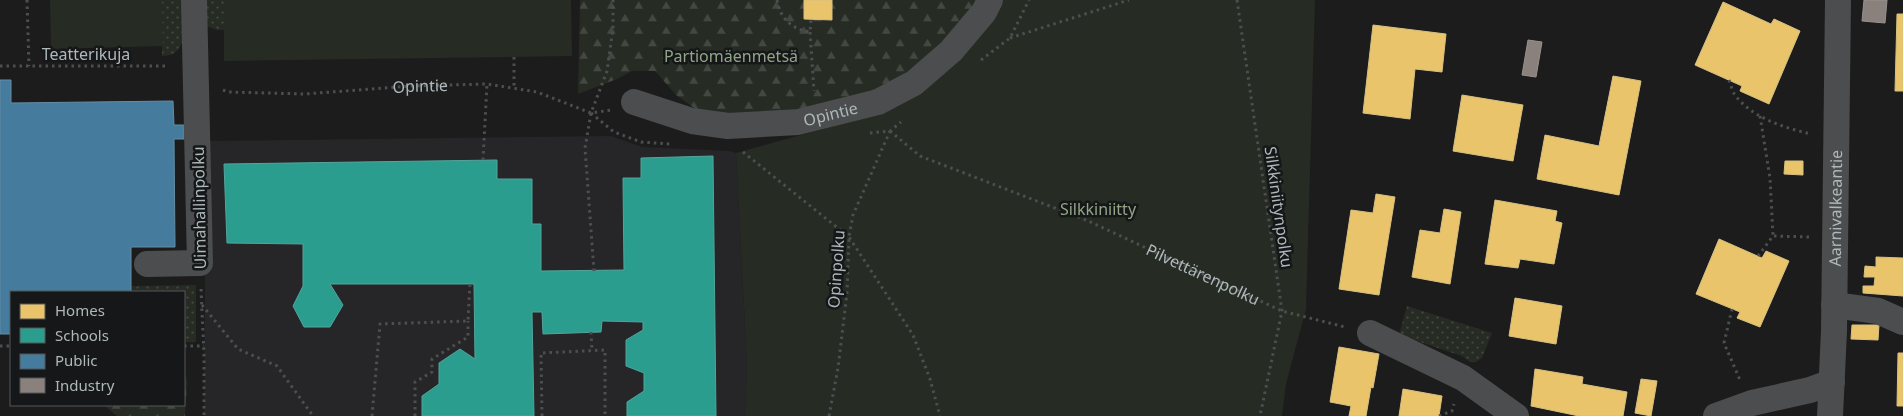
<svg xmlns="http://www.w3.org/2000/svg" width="1903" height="416" viewBox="0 0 1903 416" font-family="'Noto Sans',sans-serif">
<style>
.built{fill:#262628}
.grass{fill:url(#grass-dots)}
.forest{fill:url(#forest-firs)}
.green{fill:#262b24}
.homes{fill:#e9c46a;stroke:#d7c082}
.schools{fill:#2a9d8f;stroke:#52a59c}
.public{fill:#457b9d;stroke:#648da6}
.industry{fill:#8a817c;stroke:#95928f}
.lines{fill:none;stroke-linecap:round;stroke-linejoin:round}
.path{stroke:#4c4f50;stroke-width:3;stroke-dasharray:2.5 4;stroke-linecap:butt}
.minor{stroke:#4b4d4e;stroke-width:26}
.labels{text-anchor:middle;stroke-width:5;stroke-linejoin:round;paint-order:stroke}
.street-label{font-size:16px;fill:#aeb8bb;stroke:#161718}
.park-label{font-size:16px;fill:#93a587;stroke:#161718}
</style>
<defs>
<pattern id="grass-dots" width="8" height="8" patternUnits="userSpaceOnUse" patternTransform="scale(1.25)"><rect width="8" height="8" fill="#262b24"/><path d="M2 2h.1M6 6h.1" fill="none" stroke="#434842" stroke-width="1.8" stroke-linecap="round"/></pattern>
<pattern id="forest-firs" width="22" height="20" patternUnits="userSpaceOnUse" patternTransform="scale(1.25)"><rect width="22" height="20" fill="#262b24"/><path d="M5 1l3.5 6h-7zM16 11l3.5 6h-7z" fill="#434842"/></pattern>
</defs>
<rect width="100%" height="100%" fill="#1c1c1c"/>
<!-- built -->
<polygon class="built" points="611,136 642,147 730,151 736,153 747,365 745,416 204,416 206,141"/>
<!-- grass -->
<g class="grass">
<path d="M162,0H183C183,20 191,57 162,56Z"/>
<polygon points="203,0 224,0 224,30 217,30 204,25"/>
<polygon points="196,285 196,342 184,342 184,292 131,292 131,286"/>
<polygon points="1407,306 1492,333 1482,358 1476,362 1470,362 1462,356 1399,335"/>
</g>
<!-- forest -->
<g class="forest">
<polygon points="580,0 977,0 965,24 893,83 821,107 725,114 697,110 676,95 655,71 632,71 617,79 578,94"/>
<polygon points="184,371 187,381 185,416 117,416 104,405 184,405"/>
</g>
<!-- green -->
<g class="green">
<polygon points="50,0 162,0 163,46 51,49"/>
<polygon points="224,0 571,0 572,56 224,61"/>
<polygon points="990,0 1315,0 1306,309 1286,384 1282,416 745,416 747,365 736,153 877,114"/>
</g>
<!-- homes -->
<g class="homes">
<polygon points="804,0 832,0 832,20 804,19"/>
<polygon points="1723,2 1771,24 1774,19 1800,31 1769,104 1740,91 1742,86 1695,65"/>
<polygon points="1897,14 1903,14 1903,91 1895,91"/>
<polygon points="1373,25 1446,34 1442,72 1415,69 1410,119 1363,113"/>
<polygon points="1613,76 1641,81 1619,195 1537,179 1545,135 1599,146"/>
<polygon points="1462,95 1523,105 1513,161 1453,151"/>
<polygon points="1785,161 1803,161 1803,175 1784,174"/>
<polygon points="1376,194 1395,197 1379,295 1339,289 1351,210 1373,213"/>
<polygon points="1495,200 1557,211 1555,221 1562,223 1554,264 1520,259 1518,268 1485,264"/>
<polygon points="1444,209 1461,212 1450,284 1412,277 1420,230 1440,233"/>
<polygon points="1719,239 1762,258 1766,251 1789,261 1760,327 1737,318 1740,312 1696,294"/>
<polygon points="1876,257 1903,258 1903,296 1863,293 1863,286 1874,286 1875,277 1864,277 1865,266 1876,267"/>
<polygon points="1515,298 1562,306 1556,344 1509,336"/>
<polygon points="1852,325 1879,325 1878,340 1851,339"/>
<polygon points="1339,347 1379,354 1373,388 1371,387 1366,416 1349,416 1351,406 1330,402"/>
<polygon points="1898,353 1903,353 1903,406 1897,406"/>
<polygon points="1535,369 1583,377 1582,384 1627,392 1623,416 1579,416 1531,406"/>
<polygon points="1641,379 1657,381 1651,416 1635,413"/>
<polygon points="1403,389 1442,396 1439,416 1399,416"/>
</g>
<!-- schools -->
<polygon class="schools" points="713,156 716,416 627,416 627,402 644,391 644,373 626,366 626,340 643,330 643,322 602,321 601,332 543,334 542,312 532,312 534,416 422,416 422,396 439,384 439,363 460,349 475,359 474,284 330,284 343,305 330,327 304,327 293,306 303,286 303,244 227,243 224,164 497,160 497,179 532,179 532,224 541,224 541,271 624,270 623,178 641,178 641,158"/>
<!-- public -->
<polygon class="public" points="0,80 11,80 11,103 173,101 174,125 184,125 184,139 174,139 175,247 131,247 131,292 11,292 11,334 0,334"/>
<!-- industry -->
<g class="industry">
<polygon points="1864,0 1887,0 1885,23 1862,21"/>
<polygon points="1528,40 1542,42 1536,77 1522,75"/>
</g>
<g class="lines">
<!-- path -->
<g class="path">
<polyline points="27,0 29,66"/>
<path d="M777,0C780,18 791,29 810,32L811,20"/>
<polyline points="1237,0 1282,311 1260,416"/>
<polyline points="810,32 814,91"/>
<polyline points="1010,38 1129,0"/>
<polyline points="514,57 514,88"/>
<polyline points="981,60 1010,38 1029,0"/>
<polyline points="0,66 169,66"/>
<path d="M1729,80C1731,85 1732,91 1735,95C1752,118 1785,128 1811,134"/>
<path id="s1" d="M223,90L228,92L305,94L410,86L487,84L537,92L591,113L611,110"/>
<polyline points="591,113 614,132 641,142 670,144"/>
<polyline points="1760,116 1770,178 1773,236"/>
<path id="s2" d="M890,131L920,156L1086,220L1282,311L1345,327"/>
<polyline points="870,133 890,131 901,122"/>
<polyline points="743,152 849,237 913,335 930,379 940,416"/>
<polyline points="483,160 487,84"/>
<polyline points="1758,256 1773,236 1810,237"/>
<polyline points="594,271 585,148 591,113 607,71 613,28 613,0"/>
<polyline points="201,289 204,354 204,416"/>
<polyline points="202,305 238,349 277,366 313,416"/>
<polyline points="1732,309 1724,343 1740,380"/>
<polyline points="591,332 592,351"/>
<polyline points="0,346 11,346"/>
<polyline points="184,346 204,346"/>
<polyline points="372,416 380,324 468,321 470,283"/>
<polyline points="415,416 415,382 432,372 432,359 468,337 468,321"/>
<polyline points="542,416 541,353 605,350 605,416"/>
<polyline points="829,416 838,368 847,293 849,237 853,215 890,131"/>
<polyline points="1439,416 1452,411 1454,404"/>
</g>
<!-- minor -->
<g class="minor">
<path id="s3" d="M634,102L692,121L728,126L798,122L878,102L914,83L951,51L984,12L990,0"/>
<polyline points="147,264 200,263 194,0"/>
<polyline points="1834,305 1878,311 1903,322"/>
<polyline points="1370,333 1463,378 1516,416"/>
<polyline points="1716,416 1752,403 1810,390 1832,382"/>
<path id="s4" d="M1830,416L1834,331L1838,0"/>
</g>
</g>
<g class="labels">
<!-- street labels -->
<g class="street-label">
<text x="86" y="60">Teatterikuja</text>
<text dy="6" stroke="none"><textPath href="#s1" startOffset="198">Opintie</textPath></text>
<text dy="6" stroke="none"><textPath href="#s3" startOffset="201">Opintie</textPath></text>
<text transform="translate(1279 207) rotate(82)" y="6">Silkkiniitynpolku</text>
<text transform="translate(199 208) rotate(-91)" y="6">Uimahallinpolku</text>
<text dy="6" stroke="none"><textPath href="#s4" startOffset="208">Aarnivalkeantie</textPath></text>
<text transform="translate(836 269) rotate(-86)" y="6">Opinpolku</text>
<text dy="6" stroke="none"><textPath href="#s2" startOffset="346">Pilvettärenpolku</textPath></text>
</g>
<!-- park labels -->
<g class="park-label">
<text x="731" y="62">Partiomäenmetsä</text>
<text x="1098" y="215">Silkkiniitty</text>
</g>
</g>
<!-- legend -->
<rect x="10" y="291" width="175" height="115" fill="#161718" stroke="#535759"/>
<rect x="20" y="304" width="25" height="15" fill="#e9c46a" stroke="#535759"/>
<text x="55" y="316" font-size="15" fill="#aeb8bb">Homes</text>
<rect x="20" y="328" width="25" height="15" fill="#2a9d8f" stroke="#535759"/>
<text x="55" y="341" font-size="15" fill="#aeb8bb">Schools</text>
<rect x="20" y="354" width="25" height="15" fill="#457b9d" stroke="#535759"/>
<text x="55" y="366" font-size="15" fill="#aeb8bb">Public</text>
<rect x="20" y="378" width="25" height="15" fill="#8a817c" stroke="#535759"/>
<text x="55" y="391" font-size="15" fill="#aeb8bb">Industry</text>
</svg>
